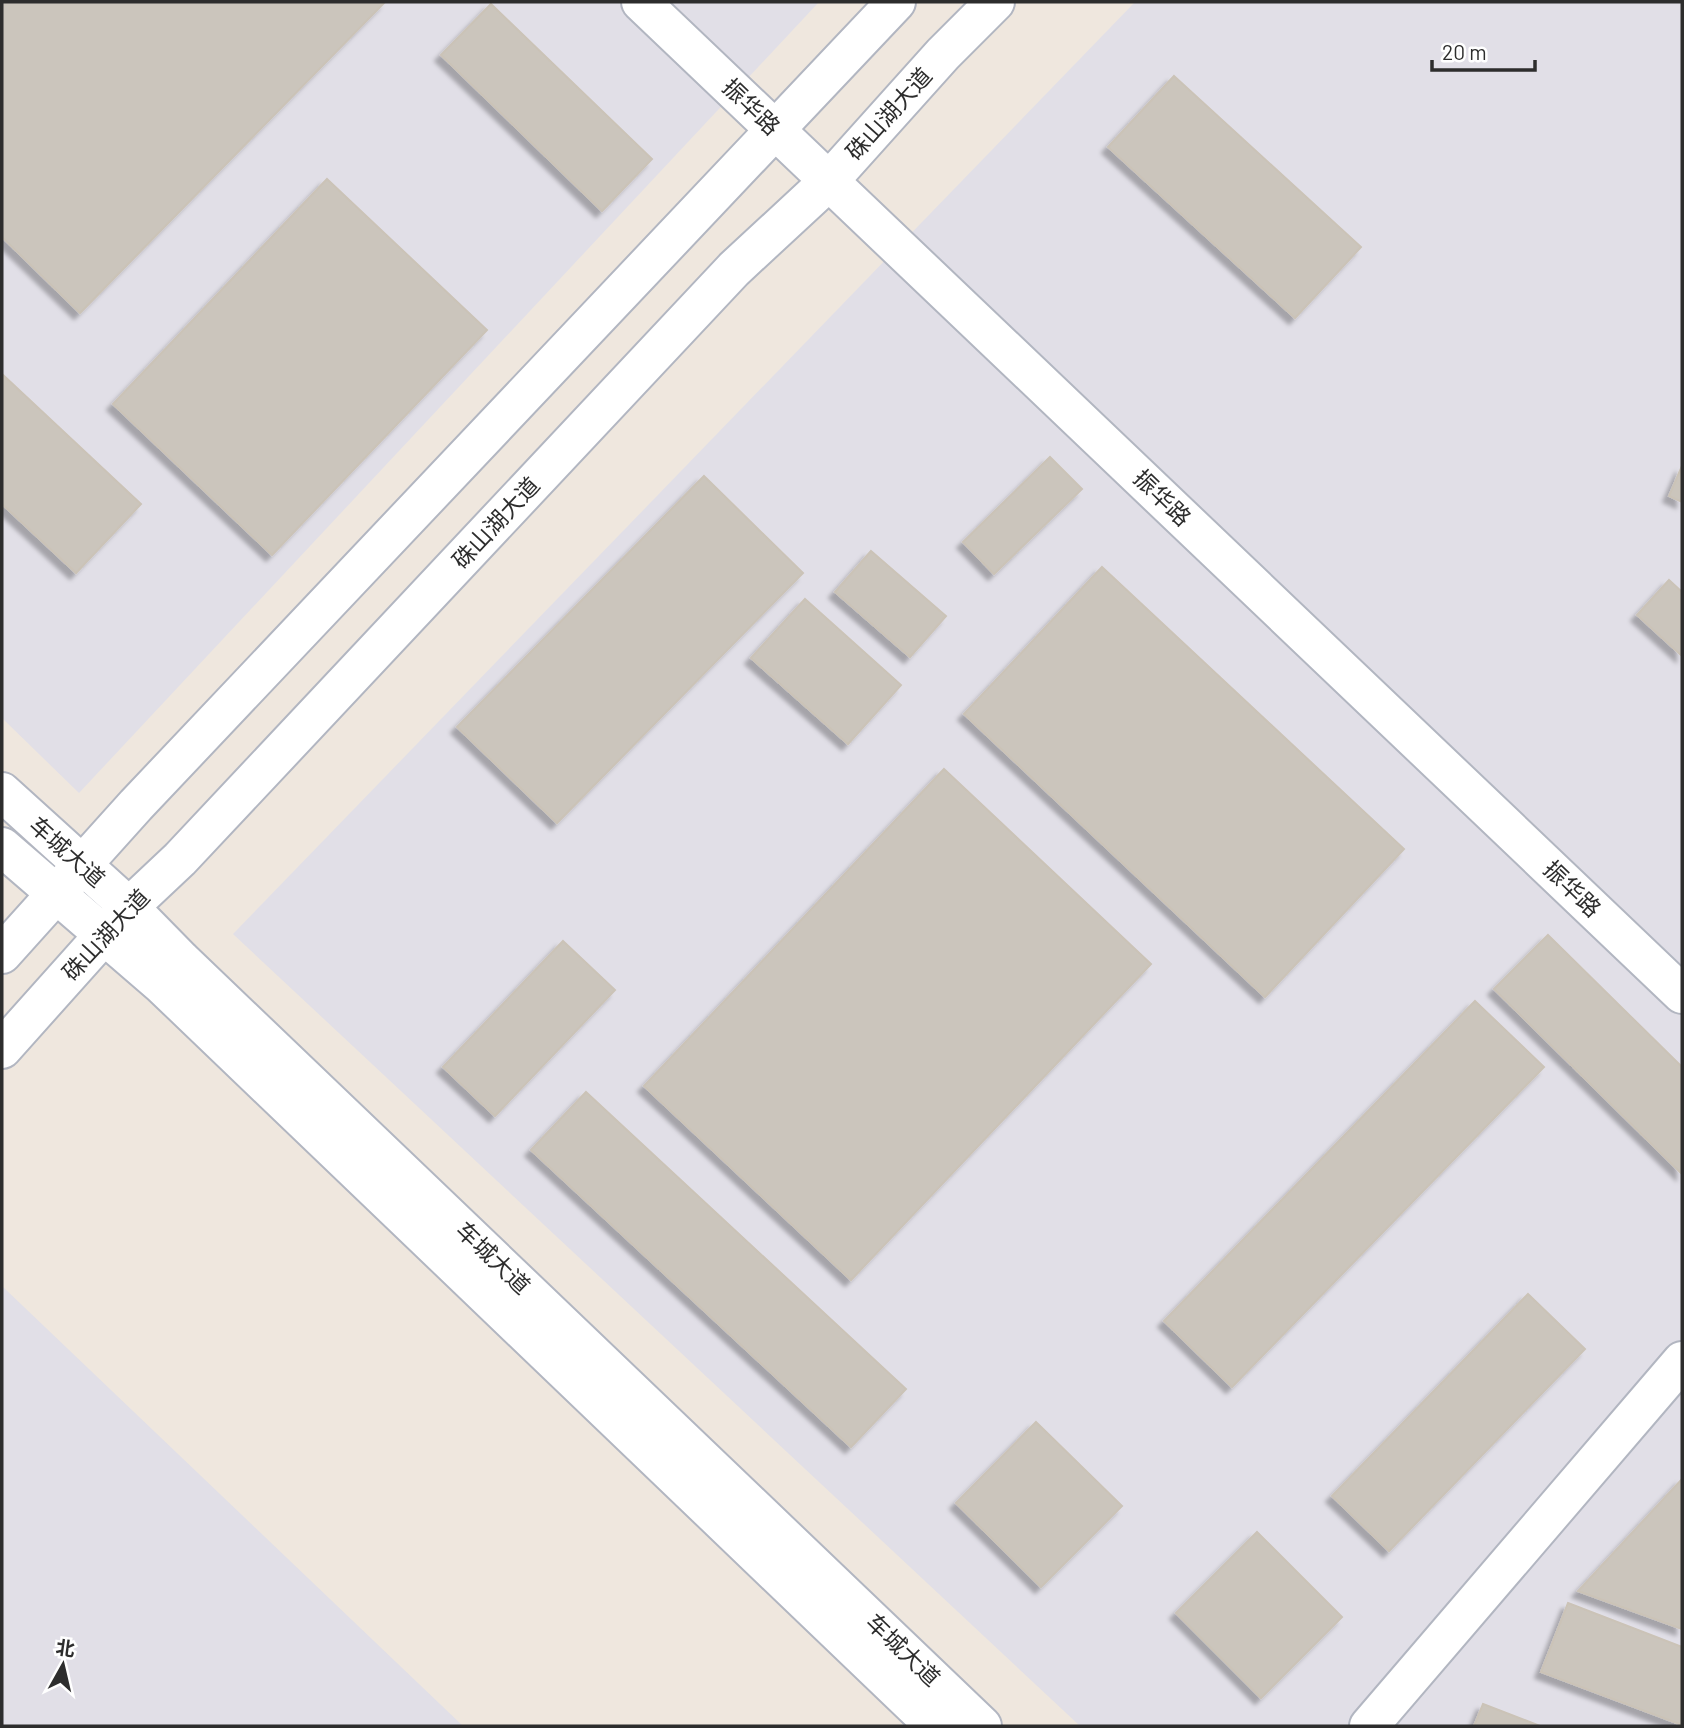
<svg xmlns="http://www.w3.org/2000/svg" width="1684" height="1728" viewBox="0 0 1684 1728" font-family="Barlow,'Noto Sans SC',sans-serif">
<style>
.industrial{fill:#e1dfe7}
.building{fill:#cbc5bc;stroke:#cbc3b7;stroke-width:2;filter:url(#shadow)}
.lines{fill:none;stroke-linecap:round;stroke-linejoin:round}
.street-casing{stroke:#b2b6c1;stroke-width:42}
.secondary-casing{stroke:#b2b6c1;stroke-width:42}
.street{stroke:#fff;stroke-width:38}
.secondary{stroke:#fff;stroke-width:38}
.labels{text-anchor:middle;stroke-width:5;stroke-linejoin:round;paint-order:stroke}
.street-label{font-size:23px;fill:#2d2d2d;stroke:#fff}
</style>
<defs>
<filter id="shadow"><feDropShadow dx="-6" dy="6" stdDeviation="2" flood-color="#0004"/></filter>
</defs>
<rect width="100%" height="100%" fill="#efe7de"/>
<!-- industrial -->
<g class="industrial">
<polygon points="2,2 819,2 79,793 2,718"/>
<polygon points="1135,2 1682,2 1682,1726 1080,1726 233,934"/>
<polygon points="2,1286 463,1726 2,1726"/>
</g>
<!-- building -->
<g class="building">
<polygon points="2,2 385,2 80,313 2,237"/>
<polygon points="491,4 652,159 602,211 441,55"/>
<polygon points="1174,76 1361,247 1295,318 1108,147"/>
<polygon points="327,179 487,330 272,555 113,404"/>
<polygon points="2,374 141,504 76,573 2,504"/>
<polygon points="1050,457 1082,489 994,574 963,542"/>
<polygon points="1682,466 1682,502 1669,496"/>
<polygon points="704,476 803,573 557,823 457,727"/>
<polygon points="871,551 946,616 910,657 835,592"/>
<polygon points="1102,567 1404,849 1265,997 964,714"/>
<polygon points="1669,580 1682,592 1682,656 1637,615"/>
<polygon points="805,599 901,685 848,744 751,658"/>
<polygon points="944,769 1151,964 851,1280 644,1086"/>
<polygon points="1548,935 1682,1067 1682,1174 1494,989"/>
<polygon points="563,941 615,990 495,1116 443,1067"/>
<polygon points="1475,1001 1544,1067 1232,1387 1164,1321"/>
<polygon points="586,1092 906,1389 851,1447 531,1150"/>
<polygon points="1528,1294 1585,1349 1389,1551 1332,1496"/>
<polygon points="1036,1422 1122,1506 1041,1587 956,1503"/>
<polygon points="1682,1479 1682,1629 1578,1591"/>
<polygon points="1257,1532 1342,1617 1261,1698 1176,1613"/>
<polygon points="1568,1603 1682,1647 1682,1725 1541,1672"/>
<polygon points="1483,1704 1540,1726 1474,1726"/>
</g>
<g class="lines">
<defs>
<g id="street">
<polyline points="641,2 1682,994"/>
<polyline points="1369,1726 1682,1361"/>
</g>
<g id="secondary">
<polyline points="2,792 129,907 181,960 982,1726"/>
<polyline points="2,847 161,984 935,1726"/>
<polyline points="2,954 136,805 896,2"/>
<polyline points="2,1049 129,907 180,859 734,269 829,181 943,54 995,2"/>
</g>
</defs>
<!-- street casing -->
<use href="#street" class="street-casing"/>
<!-- secondary casing -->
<use href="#secondary" class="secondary-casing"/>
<!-- street -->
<use href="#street" class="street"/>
<!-- secondary -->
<use href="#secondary" class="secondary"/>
</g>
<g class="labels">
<!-- street labels -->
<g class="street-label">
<text transform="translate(751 107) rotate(44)" y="8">振华路</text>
<text transform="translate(889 114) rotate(-48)" y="8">硃山湖大道</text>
<text transform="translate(1162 498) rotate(44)" y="8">振华路</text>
<text transform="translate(496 523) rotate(-47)" y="8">硃山湖大道</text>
<text transform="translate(67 852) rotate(42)" y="8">车城大道</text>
<text transform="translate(1572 889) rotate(44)" y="8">振华路</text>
<text transform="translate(106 935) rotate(-47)" y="8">硃山湖大道</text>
<text transform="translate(493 1258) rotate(44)" y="8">车城大道</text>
<text transform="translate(903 1650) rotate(44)" y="8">车城大道</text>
</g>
</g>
<!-- border -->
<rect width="1684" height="1728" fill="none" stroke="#2d2d2d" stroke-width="7"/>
<!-- north arrow -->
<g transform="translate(63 1665) rotate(8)" stroke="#ffffff" stroke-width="5" paint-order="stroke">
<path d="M0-5L12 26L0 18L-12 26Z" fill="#2d2d2d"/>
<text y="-10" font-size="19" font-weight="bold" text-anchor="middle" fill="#2d2d2d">北</text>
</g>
<!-- scale -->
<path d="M1432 60v10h103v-10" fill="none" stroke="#2d2d2d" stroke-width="3.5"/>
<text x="1442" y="60" font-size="21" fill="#2d2d2d" stroke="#ffffff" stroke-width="5" paint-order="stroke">20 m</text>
</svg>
